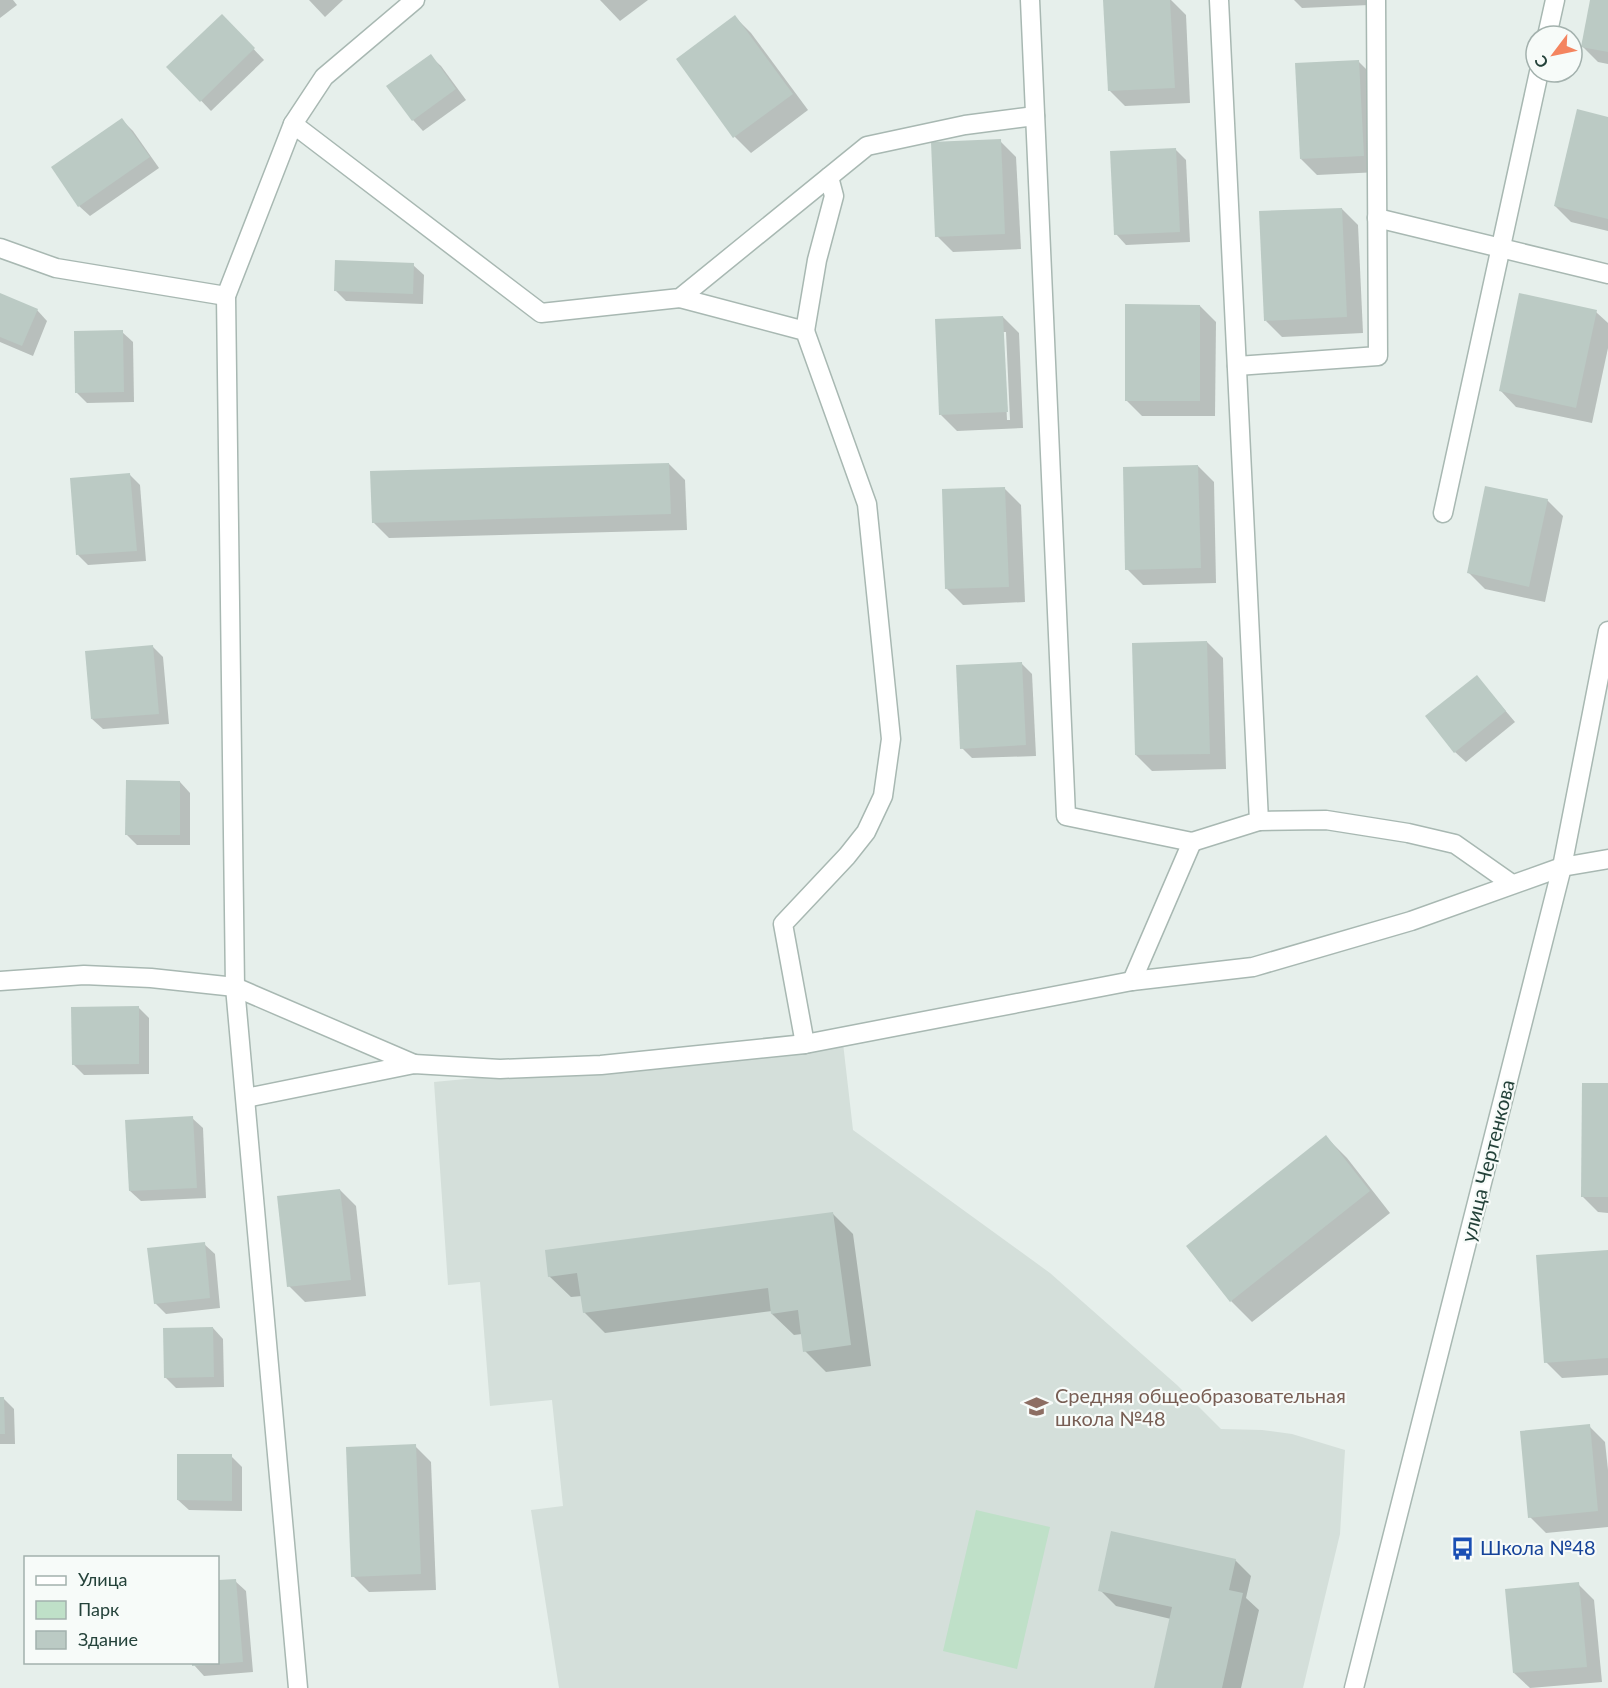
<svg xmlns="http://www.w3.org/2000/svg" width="1608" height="1688" viewBox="0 0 1608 1688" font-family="Lato,sans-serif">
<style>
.built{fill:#d4dfda}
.green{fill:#bfe0c8}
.shadow{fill:#0003;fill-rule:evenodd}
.building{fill:#bbcac4}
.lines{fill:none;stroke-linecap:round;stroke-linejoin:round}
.minor-casing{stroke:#a8b8b2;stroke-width:21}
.minor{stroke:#fff;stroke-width:18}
.labels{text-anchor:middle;stroke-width:4.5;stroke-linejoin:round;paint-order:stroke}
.street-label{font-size:20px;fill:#24423a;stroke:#f7fbf9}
.education-label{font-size:20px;fill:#785e54;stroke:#f7fbf9;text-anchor:start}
.transit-label{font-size:20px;fill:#164399;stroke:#f7fbf9;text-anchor:start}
</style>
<rect width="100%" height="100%" fill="#e6efeb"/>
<!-- built -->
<polygon class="built" points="843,1043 853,1130 1050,1273 1177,1385 1221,1429 1262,1430 1292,1434 1345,1450 1340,1534 1303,1688 559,1688 531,1510 563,1506 552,1400 490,1406 480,1282 448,1285 434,1082"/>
<!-- green -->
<polygon class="green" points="976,1510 1050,1527 1017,1669 943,1651"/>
<!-- shadow -->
<g class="shadow">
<polygon points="0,0 13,0 17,5 0,18"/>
<polygon points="309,0 343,0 325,17"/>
<polygon points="600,0 648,0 620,21"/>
<polygon points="1142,0 1171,0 1186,15 1190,103 1125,106 1109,90"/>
<polygon points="1294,0 1369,0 1369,5 1302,8"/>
<polygon points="1591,0 1608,0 1608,64 1598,62 1582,46"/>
<polygon points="222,16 264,60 211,111 169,67"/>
<polygon points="735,17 751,33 808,110 751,153 735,137"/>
<polygon points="430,56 441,66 466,100 423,131 413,120 388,86"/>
<polygon points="1359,62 1375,78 1379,172 1317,175 1301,159"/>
<polygon points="1608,118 1608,231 1571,222 1555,206"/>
<polygon points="122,120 133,131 159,168 90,216 79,206"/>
<polygon points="1000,141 1016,157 1021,249 953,252 937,236"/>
<polygon points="1175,149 1186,160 1190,242 1126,245 1116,234"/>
<polygon points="1342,209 1358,225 1363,333 1282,337 1266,321"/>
<polygon points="413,265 424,275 423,304 346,301 336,291"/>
<polygon points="0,294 37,310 47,321 33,356 0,342"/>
<polygon points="1200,306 1216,322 1215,416 1142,416 1126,400"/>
<polygon points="1596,312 1608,323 1608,348 1592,423 1516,407 1500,390"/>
<path d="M1003,317L1019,333L1023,428L957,431L941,415ZM1003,332H1006L1010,420H1007Z"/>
<polygon points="122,332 133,342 134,402 87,403 77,393"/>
<polygon points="669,464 685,480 687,530 389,538 373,522"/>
<polygon points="1198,466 1214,482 1216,583 1143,585 1127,569"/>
<polygon points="130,475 140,485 146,561 88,565 78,555"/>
<polygon points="1005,489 1021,505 1025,602 963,605 947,589"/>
<polygon points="1547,500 1563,516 1545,602 1485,589 1469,573"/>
<polygon points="1207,642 1223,658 1226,769 1152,771 1136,755"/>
<polygon points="152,646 163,657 169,724 103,729 92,719"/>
<polygon points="1021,663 1032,674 1036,756 972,758 962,748"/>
<polygon points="1477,677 1515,722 1466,762 1455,752"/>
<polygon points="180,782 190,793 190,845 137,845 126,834"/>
<polygon points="138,1007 149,1018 149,1074 84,1075 73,1064"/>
<polygon points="1608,1085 1608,1213 1598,1212 1582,1196"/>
<polygon points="192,1118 203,1128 206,1198 141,1201 130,1191"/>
<polygon points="1326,1137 1347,1158 1390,1213 1252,1322 1231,1301"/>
<polygon points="340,1190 356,1206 366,1296 305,1302 289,1286"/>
<polygon points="832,1213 853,1234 871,1366 826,1372 805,1351 802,1334 794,1335 772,1314 772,1311 605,1333 584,1312 582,1296 571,1297 549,1276"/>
<polygon points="204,1244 215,1254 220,1308 166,1314 155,1303"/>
<polygon points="1608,1252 1608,1375 1562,1378 1546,1362"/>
<polygon points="213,1328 223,1339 224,1387 176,1388 165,1377"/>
<polygon points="3,1398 14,1409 15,1444 0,1444 0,1399"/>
<polygon points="1589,1426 1605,1442 1608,1470 1608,1527 1546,1533 1530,1517"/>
<polygon points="415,1446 431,1462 436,1590 369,1592 353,1576"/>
<polygon points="231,1456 242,1467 242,1511 189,1510 178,1500"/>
<polygon points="1235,1560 1251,1576 1246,1598 1259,1610 1241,1688 1156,1688 1171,1619 1116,1606 1100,1590"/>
<polygon points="235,1581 246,1591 253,1672 204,1676 194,1665 193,1662 218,1662 218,1582"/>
<polygon points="1578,1584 1594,1600 1602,1682 1530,1688 1514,1673"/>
</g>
<!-- building -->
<g class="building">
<polygon points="1103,0 1170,0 1175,88 1108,91"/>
<polygon points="1590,0 1608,0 1608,52 1581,47"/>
<polygon points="222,14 255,48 200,102 166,67"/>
<polygon points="735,15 793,94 733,138 676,59"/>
<polygon points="431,54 456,89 412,121 386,86"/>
<polygon points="1359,60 1364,156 1300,159 1295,63"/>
<polygon points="1577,109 1608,117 1608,219 1554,206"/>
<polygon points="122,118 150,157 78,207 51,167"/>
<polygon points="1001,139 1005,234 935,237 931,142"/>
<polygon points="1176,148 1180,232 1114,235 1110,151"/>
<polygon points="1342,208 1347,317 1264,321 1259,211"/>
<polygon points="335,260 414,263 413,294 334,291"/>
<polygon points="0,293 38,309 22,346 0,337"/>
<polygon points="1519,293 1597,310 1576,408 1499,391"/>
<polygon points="1125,304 1200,305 1200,401 1125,401"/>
<polygon points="1003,316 1008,412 939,415 935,319"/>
<polygon points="123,330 124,392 75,393 74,331"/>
<polygon points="669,463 671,514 372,523 370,471"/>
<polygon points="1198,465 1201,568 1125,570 1123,467"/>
<polygon points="130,473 137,551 76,555 70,478"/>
<polygon points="1485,486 1548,499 1529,587 1467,573"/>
<polygon points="1005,487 1009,587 945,589 942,489"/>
<polygon points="1207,641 1210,754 1135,755 1132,643"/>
<polygon points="153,645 159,714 91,719 85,651"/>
<polygon points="1022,662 1026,745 960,749 956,665"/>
<polygon points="1477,675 1506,711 1454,753 1425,716"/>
<polygon points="126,780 180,781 180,835 125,835"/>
<polygon points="139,1006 139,1064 72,1065 71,1007"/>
<polygon points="1582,1083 1608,1083 1608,1197 1581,1197"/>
<polygon points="193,1116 197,1188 129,1191 125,1120"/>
<polygon points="1326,1135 1370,1191 1230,1302 1186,1246"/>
<polygon points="340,1189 351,1280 287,1287 277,1196"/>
<polygon points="833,1212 851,1345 803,1352 798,1310 771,1314 768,1288 583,1313 577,1273 548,1277 545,1250"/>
<polygon points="205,1242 210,1298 154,1304 147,1248"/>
<polygon points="1608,1250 1608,1358 1544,1363 1536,1255"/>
<polygon points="213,1327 214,1377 164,1378 163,1328"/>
<polygon points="0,1397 4,1397 5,1434 0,1434"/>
<polygon points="1590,1424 1598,1511 1528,1518 1520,1431"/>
<polygon points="416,1444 421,1574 351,1577 346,1447"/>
<polygon points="177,1454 232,1454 232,1501 177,1500"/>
<polygon points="1111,1531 1236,1559 1229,1590 1243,1593 1222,1688 1154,1688 1172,1607 1098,1591"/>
<polygon points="236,1579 243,1662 218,1664 218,1580"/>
<polygon points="1579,1582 1587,1667 1513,1673 1505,1589"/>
<polygon points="192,1662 215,1662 216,1664 192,1666"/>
</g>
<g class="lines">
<defs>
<g id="minor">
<polyline points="1030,0 1066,816 1192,842 1259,821 1219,0"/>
<polyline points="1547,36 1555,0"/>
<polyline points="293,124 541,313 680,298 867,146 965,125 1035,116"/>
<polyline points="1377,218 1608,274"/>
<polyline points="0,248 56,268 226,296"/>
<polyline points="680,298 805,331 867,504 891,739 883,796 866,832 847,856 783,924 805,1044"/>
<polyline points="805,331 817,260 834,196 829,177"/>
<polyline points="1237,366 1378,356 1376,0"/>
<polyline points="1443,513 1539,72"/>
<polyline points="1259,821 1326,820 1408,833 1455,844 1512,884"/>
<polyline points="0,981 84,975 151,978 235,987 414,1064"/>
<polyline points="1132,981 1192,842"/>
<polyline points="246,1098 414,1064 500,1069 601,1065 805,1044 1132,981 1253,967 1411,921 1562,867 1608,859"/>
<polyline points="298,1688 235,987 226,296 293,124 324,77 415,0"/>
<polyline points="1354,1688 1562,867 1608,631"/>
</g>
</defs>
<!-- minor casing -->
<use href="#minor" class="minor-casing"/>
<!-- minor -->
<use href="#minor" class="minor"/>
</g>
<!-- icons -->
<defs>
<symbol id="school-bare" viewBox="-9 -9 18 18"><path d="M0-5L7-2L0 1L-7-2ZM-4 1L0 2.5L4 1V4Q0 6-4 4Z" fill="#8d6e63" stroke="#f7fbf9" stroke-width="2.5" paint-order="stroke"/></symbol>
<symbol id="bus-bare" viewBox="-9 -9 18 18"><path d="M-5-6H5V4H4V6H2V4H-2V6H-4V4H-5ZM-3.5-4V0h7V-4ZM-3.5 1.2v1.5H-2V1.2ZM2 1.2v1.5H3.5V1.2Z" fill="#1a4fb4" stroke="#f7fbf9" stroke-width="2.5" paint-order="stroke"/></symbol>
</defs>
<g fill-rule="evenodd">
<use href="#school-bare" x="1020" y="1390" width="33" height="33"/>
<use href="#bus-bare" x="1446" y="1532" width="33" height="33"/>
</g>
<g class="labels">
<!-- street labels -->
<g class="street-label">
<text transform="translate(1488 1161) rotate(-76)" y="7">улица Чертенкова</text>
</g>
<!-- education labels -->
<g class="education-label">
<text x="1055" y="1403">Средняя общеобразовательная<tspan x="1055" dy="23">школа №48</tspan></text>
</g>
<!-- transit labels -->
<g class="transit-label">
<text x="1480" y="1555">Школа №48</text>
</g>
</g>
<!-- legend -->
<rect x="24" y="1556" width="195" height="108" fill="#f7fbf9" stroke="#a3b1ad" stroke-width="1.5"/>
<rect x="36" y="1576" width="30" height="9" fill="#ffffff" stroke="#a3b1ad" stroke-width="1.5"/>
<text x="78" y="1586" font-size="18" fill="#24423a">Улица</text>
<rect x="36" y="1601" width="30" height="18" fill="#bfe0c8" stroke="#a3b1ad" stroke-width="1.5"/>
<text x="78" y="1616" font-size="18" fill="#24423a">Парк</text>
<rect x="36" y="1631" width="30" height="18" fill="#bbcac4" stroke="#a3b1ad" stroke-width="1.5"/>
<text x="78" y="1646" font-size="18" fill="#24423a">Здание</text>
<!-- north arrow -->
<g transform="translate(1554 54) rotate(238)"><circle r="28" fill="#f7fbf9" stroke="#a3b1ad" stroke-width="1.5"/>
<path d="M0-4.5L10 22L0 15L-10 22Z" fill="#f4845f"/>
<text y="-9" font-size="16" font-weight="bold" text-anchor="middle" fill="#24423a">С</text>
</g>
</svg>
